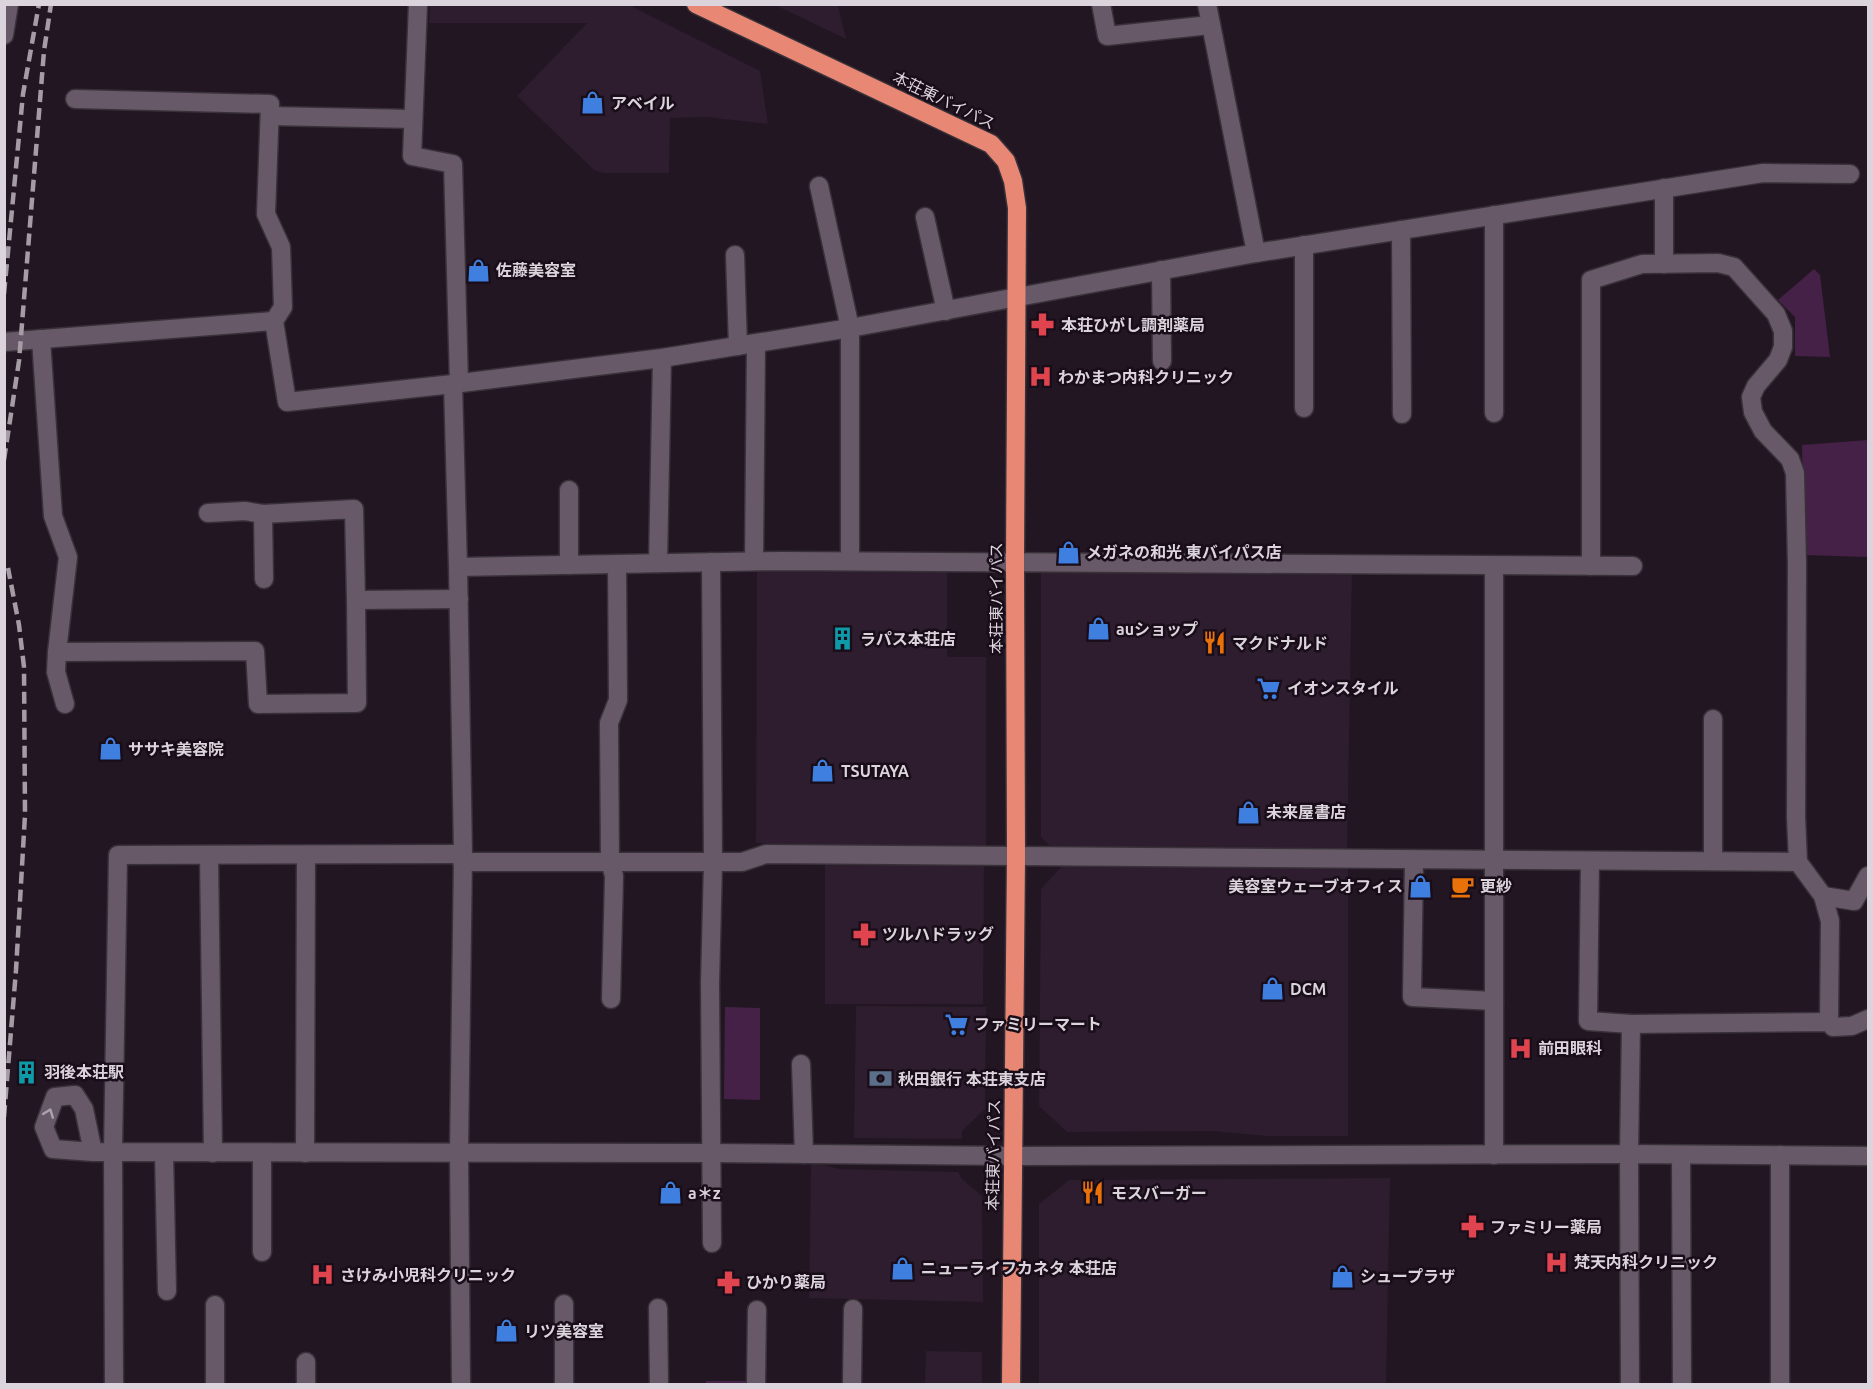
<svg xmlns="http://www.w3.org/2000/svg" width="1873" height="1389" viewBox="0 0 1873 1389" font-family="Ubuntu,'Noto Sans JP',sans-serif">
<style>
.built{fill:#2d1d2e}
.green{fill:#452147}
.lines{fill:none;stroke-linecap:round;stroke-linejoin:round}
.minor-casing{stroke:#393139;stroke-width:21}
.highway-casing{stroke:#393139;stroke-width:21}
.minor{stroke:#675967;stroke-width:18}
.highway{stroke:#e88774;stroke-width:18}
.rail{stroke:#a59ca5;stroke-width:4.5;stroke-dasharray:12 6;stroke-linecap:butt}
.oneway{stroke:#ada3ad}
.labels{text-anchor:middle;stroke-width:5;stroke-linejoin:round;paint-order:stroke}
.street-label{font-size:16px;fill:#dcd4dc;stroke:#180d19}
.poi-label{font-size:16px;font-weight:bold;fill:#dcd4dc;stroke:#180d19;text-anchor:start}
</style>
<rect width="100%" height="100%" fill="#221622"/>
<!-- built -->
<g class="built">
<polygon points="430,5 629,5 760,71 768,124 706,117 670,118 669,173 603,173 594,170 517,96 587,23 429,23"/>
<polygon points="775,5 838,5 846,39"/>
<polygon points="757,568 947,568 947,657 986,657 986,848 756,843"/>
<polygon points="1041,568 1352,569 1347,854 1053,849 1041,837"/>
<polygon points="825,862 984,862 983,1004 825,1004"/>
<polygon points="1348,863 1348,1136 1267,1136 1212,1131 1067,1132 1039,1106 1041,889 1062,866"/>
<polygon points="856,1006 986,1007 985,1109 962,1131 962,1139 854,1138"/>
<polygon points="811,1162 840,1169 958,1172 962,1179 982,1196 983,1302 809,1298"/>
<polygon points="1390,1178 1386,1384 1039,1384 1039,1204 1069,1180"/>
<polygon points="926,1351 982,1352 982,1384 925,1384"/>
</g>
<!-- green -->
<g class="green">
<polygon points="1814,269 1820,275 1830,357 1795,356 1795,317 1778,300"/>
<polygon points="1868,440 1868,557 1804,555 1802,445"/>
<polygon points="725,1007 760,1008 760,1100 724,1099"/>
<rect x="706" y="1381" width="41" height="3"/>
</g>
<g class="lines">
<defs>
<g id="minor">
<polyline points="418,4 412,156 453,164 459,383"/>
<polyline points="1101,4 1107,36 1210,25"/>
<polyline points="1207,4 1256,253"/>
<polyline points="4,35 9,4"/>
<polyline points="75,99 270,104 266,214 281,247 283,307 274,321 287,402 453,384 662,358 850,328 1256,253 1763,173 1850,174"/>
<polyline points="270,116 413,119"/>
<polyline points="819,186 850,328 850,561"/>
<polyline points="1664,188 1664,264"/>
<polyline points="925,217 946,311"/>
<polyline points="1401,230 1402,414"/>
<polyline points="1304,245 1304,408"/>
<polyline points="735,255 738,346"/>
<polyline points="1161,270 1162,361"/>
<polyline points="41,339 53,516 68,557 57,652"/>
<polyline points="4,342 274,321"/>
<polyline points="453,384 458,567 463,854 459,1153 461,1384"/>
<polyline points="1494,413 1494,215"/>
<polyline points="569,490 569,565"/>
<polyline points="208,513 245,511 263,514 354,509 356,600"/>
<polyline points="263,514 264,579"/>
<polyline points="754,561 756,343"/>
<polyline points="711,562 713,863 710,983 712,1243"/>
<polyline points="658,563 662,358"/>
<polyline points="1591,566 1591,280 1642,264 1718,263 1734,267 1776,314 1783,331 1783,347 1778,360 1756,386 1751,397 1753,412 1763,431 1790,459 1795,473 1797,564 1796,817 1798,862 1823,896 1830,921 1829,1022"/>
<polyline points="458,567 782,561 1633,566"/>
<polyline points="65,704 56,672 57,652 255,651 258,704 357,703 356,600 459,599"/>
<polyline points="1713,719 1713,861"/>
<polyline points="209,855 213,1153"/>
<polyline points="1414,860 1412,997 1494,1001"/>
<polyline points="1590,861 1588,1021 1631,1024 1829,1022 1833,1027 1852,1026 1868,1019"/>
<polyline points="462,862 742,862 766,854 1798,862"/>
<polyline points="1823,896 1854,901 1868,876"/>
<polyline points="611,999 614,876 610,861 609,723 618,700 617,564"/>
<polyline points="801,1064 804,1154"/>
<polyline points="93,1152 84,1109 75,1095 55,1097 44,1127 53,1149 93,1152 711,1153 1013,1156 1629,1154 1631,1024"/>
<polyline points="164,1153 167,1291"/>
<polyline points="305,1153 306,855"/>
<polyline points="1494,1155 1494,566"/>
<polyline points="1681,1155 1682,1384"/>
<polyline points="262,1252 262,1153"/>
<polyline points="658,1308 659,1384"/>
<polyline points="306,1362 306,1384"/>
<polyline points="114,1384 113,1152 118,855 463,854"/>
<polyline points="215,1384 215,1305"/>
<polyline points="564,1384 564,1304"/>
<polyline points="756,1384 757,1310"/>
<polyline points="852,1384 853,1309"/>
<polyline points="1630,1384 1629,1154 1868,1156"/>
<polyline points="1780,1384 1780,1155"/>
</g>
<polyline id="highway" points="696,4 991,144 1006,161 1013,181 1017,208 1015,561 1016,856 1011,1384"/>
</defs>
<!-- minor casing -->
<use href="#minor" class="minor-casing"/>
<!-- highway casing -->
<use href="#highway" class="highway-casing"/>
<!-- minor -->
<use href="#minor" class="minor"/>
<!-- highway -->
<use href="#highway" class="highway"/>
<!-- rail -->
<g class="rail">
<polyline points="4,294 23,94 39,4"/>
<polyline points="4,460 19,361 44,51 51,4"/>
<polyline points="4,1117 16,970 25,815 24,667 19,625 8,568"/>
</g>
</g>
<!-- one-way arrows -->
<defs><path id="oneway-chevron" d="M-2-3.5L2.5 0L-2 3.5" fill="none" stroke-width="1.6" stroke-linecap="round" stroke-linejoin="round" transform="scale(1.5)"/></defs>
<use class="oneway" href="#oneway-chevron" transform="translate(49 1113) rotate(-69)"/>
<!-- icons -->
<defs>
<symbol id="shop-bare" viewBox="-9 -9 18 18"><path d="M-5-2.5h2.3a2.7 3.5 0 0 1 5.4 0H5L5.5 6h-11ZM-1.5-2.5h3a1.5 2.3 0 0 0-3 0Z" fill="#3f7fe0" stroke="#180d19" stroke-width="2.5" paint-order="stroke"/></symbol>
<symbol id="pharmacy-bare" viewBox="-9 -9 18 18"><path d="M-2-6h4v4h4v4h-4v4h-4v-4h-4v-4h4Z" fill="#e0444e" stroke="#180d19" stroke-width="2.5" paint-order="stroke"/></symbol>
<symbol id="hospital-bare" viewBox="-9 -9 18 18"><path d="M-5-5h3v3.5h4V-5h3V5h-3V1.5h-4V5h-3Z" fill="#e0444e" stroke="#180d19" stroke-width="2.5" paint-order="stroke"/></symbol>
<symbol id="building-bare" viewBox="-9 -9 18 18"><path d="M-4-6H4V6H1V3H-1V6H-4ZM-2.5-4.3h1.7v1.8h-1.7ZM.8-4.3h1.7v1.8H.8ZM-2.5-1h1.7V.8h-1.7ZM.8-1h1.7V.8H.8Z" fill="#0f9aa8" stroke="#180d19" stroke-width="2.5" paint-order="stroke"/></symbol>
<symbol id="restaurant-bare" viewBox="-9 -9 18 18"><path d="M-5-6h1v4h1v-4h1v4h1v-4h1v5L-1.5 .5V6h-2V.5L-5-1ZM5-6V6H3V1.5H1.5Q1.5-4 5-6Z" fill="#e8710a" stroke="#180d19" stroke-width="2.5" paint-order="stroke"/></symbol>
<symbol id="supermarket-bare" viewBox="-9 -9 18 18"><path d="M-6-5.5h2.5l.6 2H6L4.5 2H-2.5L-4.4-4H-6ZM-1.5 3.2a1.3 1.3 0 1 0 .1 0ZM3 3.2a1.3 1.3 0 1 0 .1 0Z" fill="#3f7fe0" stroke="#180d19" stroke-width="2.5" paint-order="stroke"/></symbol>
<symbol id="cafe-bare" viewBox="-9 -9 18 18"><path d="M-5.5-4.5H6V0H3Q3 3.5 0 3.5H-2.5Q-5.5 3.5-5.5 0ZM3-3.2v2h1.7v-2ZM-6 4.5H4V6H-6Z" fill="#e8710a" stroke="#180d19" stroke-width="2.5" paint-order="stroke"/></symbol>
<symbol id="bank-bare" viewBox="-9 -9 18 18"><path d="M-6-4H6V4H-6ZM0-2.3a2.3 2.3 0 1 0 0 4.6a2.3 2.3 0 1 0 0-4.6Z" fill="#5c6f8a" stroke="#180d19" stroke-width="2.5" paint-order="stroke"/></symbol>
</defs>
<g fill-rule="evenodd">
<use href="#shop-bare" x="576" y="86" width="33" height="33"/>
<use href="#shop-bare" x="462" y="254" width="33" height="33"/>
<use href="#pharmacy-bare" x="1026" y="308" width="33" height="33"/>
<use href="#hospital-bare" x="1024" y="360" width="33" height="33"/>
<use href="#shop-bare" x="1052" y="536" width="33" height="33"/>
<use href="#shop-bare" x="1082" y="612" width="33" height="33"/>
<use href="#building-bare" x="826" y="622" width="33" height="33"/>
<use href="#restaurant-bare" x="1198" y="626" width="33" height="33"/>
<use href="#supermarket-bare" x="1252" y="672" width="33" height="33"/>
<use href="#shop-bare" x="94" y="732" width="33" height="33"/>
<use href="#shop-bare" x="806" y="754" width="33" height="33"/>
<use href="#shop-bare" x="1232" y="796" width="33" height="33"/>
<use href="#shop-bare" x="1404" y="870" width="33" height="33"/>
<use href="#cafe-bare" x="1446" y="870" width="33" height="33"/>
<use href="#pharmacy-bare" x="848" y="918" width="33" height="33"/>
<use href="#shop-bare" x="1256" y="972" width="33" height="33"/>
<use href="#supermarket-bare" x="940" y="1008" width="33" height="33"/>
<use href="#hospital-bare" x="1504" y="1032" width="33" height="33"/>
<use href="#building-bare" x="10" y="1056" width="33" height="33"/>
<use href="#bank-bare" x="864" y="1062" width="33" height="33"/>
<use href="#shop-bare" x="654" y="1176" width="33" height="33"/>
<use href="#restaurant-bare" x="1076" y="1176" width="33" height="33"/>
<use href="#pharmacy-bare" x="1456" y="1210" width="33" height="33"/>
<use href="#hospital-bare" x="1540" y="1246" width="33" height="33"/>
<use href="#shop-bare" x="886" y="1252" width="33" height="33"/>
<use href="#hospital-bare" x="306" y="1258" width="33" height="33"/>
<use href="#shop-bare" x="1326" y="1260" width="33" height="33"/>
<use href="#pharmacy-bare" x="712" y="1266" width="33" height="33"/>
<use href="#shop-bare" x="490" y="1314" width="33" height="33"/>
</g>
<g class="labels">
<!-- street labels -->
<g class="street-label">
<text transform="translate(944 100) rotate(26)" y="6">本荘東バイパス</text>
<text transform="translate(996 598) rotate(-90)" y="6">本荘東バイパス</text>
<text transform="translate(993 1155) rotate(-89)" y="6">本荘東バイパス</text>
</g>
<!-- poi labels -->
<g class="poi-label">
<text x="611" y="109">アベイル</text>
<text x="496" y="276">佐藤美容室</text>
<text x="1061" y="331">本荘ひがし調剤薬局</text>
<text x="1058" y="383">わかまつ内科クリニック</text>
<text x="1086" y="558">メガネの和光 東バイパス店</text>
<text x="1116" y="635">auショップ</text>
<text x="860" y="645">ラパス本荘店</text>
<text x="1232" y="649">マクドナルド</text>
<text x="1287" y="694">イオンスタイル</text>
<text x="128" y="755">ササキ美容院</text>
<text x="841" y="777">TSUTAYA</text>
<text x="1266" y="818">未来屋書店</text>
<text x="1403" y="892" text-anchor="end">美容室ウェーブオフィス</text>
<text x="1480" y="892">更紗</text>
<text x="882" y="940">ツルハドラッグ</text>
<text x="1290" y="995">DCM</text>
<text x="974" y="1030">ファミリーマート</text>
<text x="1538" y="1054">前田眼科</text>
<text x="44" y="1078">羽後本荘駅</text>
<text x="898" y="1085">秋田銀行 本荘東支店</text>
<text x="688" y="1199">a＊z</text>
<text x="1111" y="1199">モスバーガー</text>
<text x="1490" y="1233">ファミリー薬局</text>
<text x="1574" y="1268">梵天内科クリニック</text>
<text x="921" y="1274">ニューライフカネタ 本荘店</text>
<text x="340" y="1281">さけみ小児科クリニック</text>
<text x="1360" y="1282">シュープラザ</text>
<text x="746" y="1288">ひかり薬局</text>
<text x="524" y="1337">リツ美容室</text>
</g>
</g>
<!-- border -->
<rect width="1873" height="1389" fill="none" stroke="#dcd4dc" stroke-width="12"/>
</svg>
